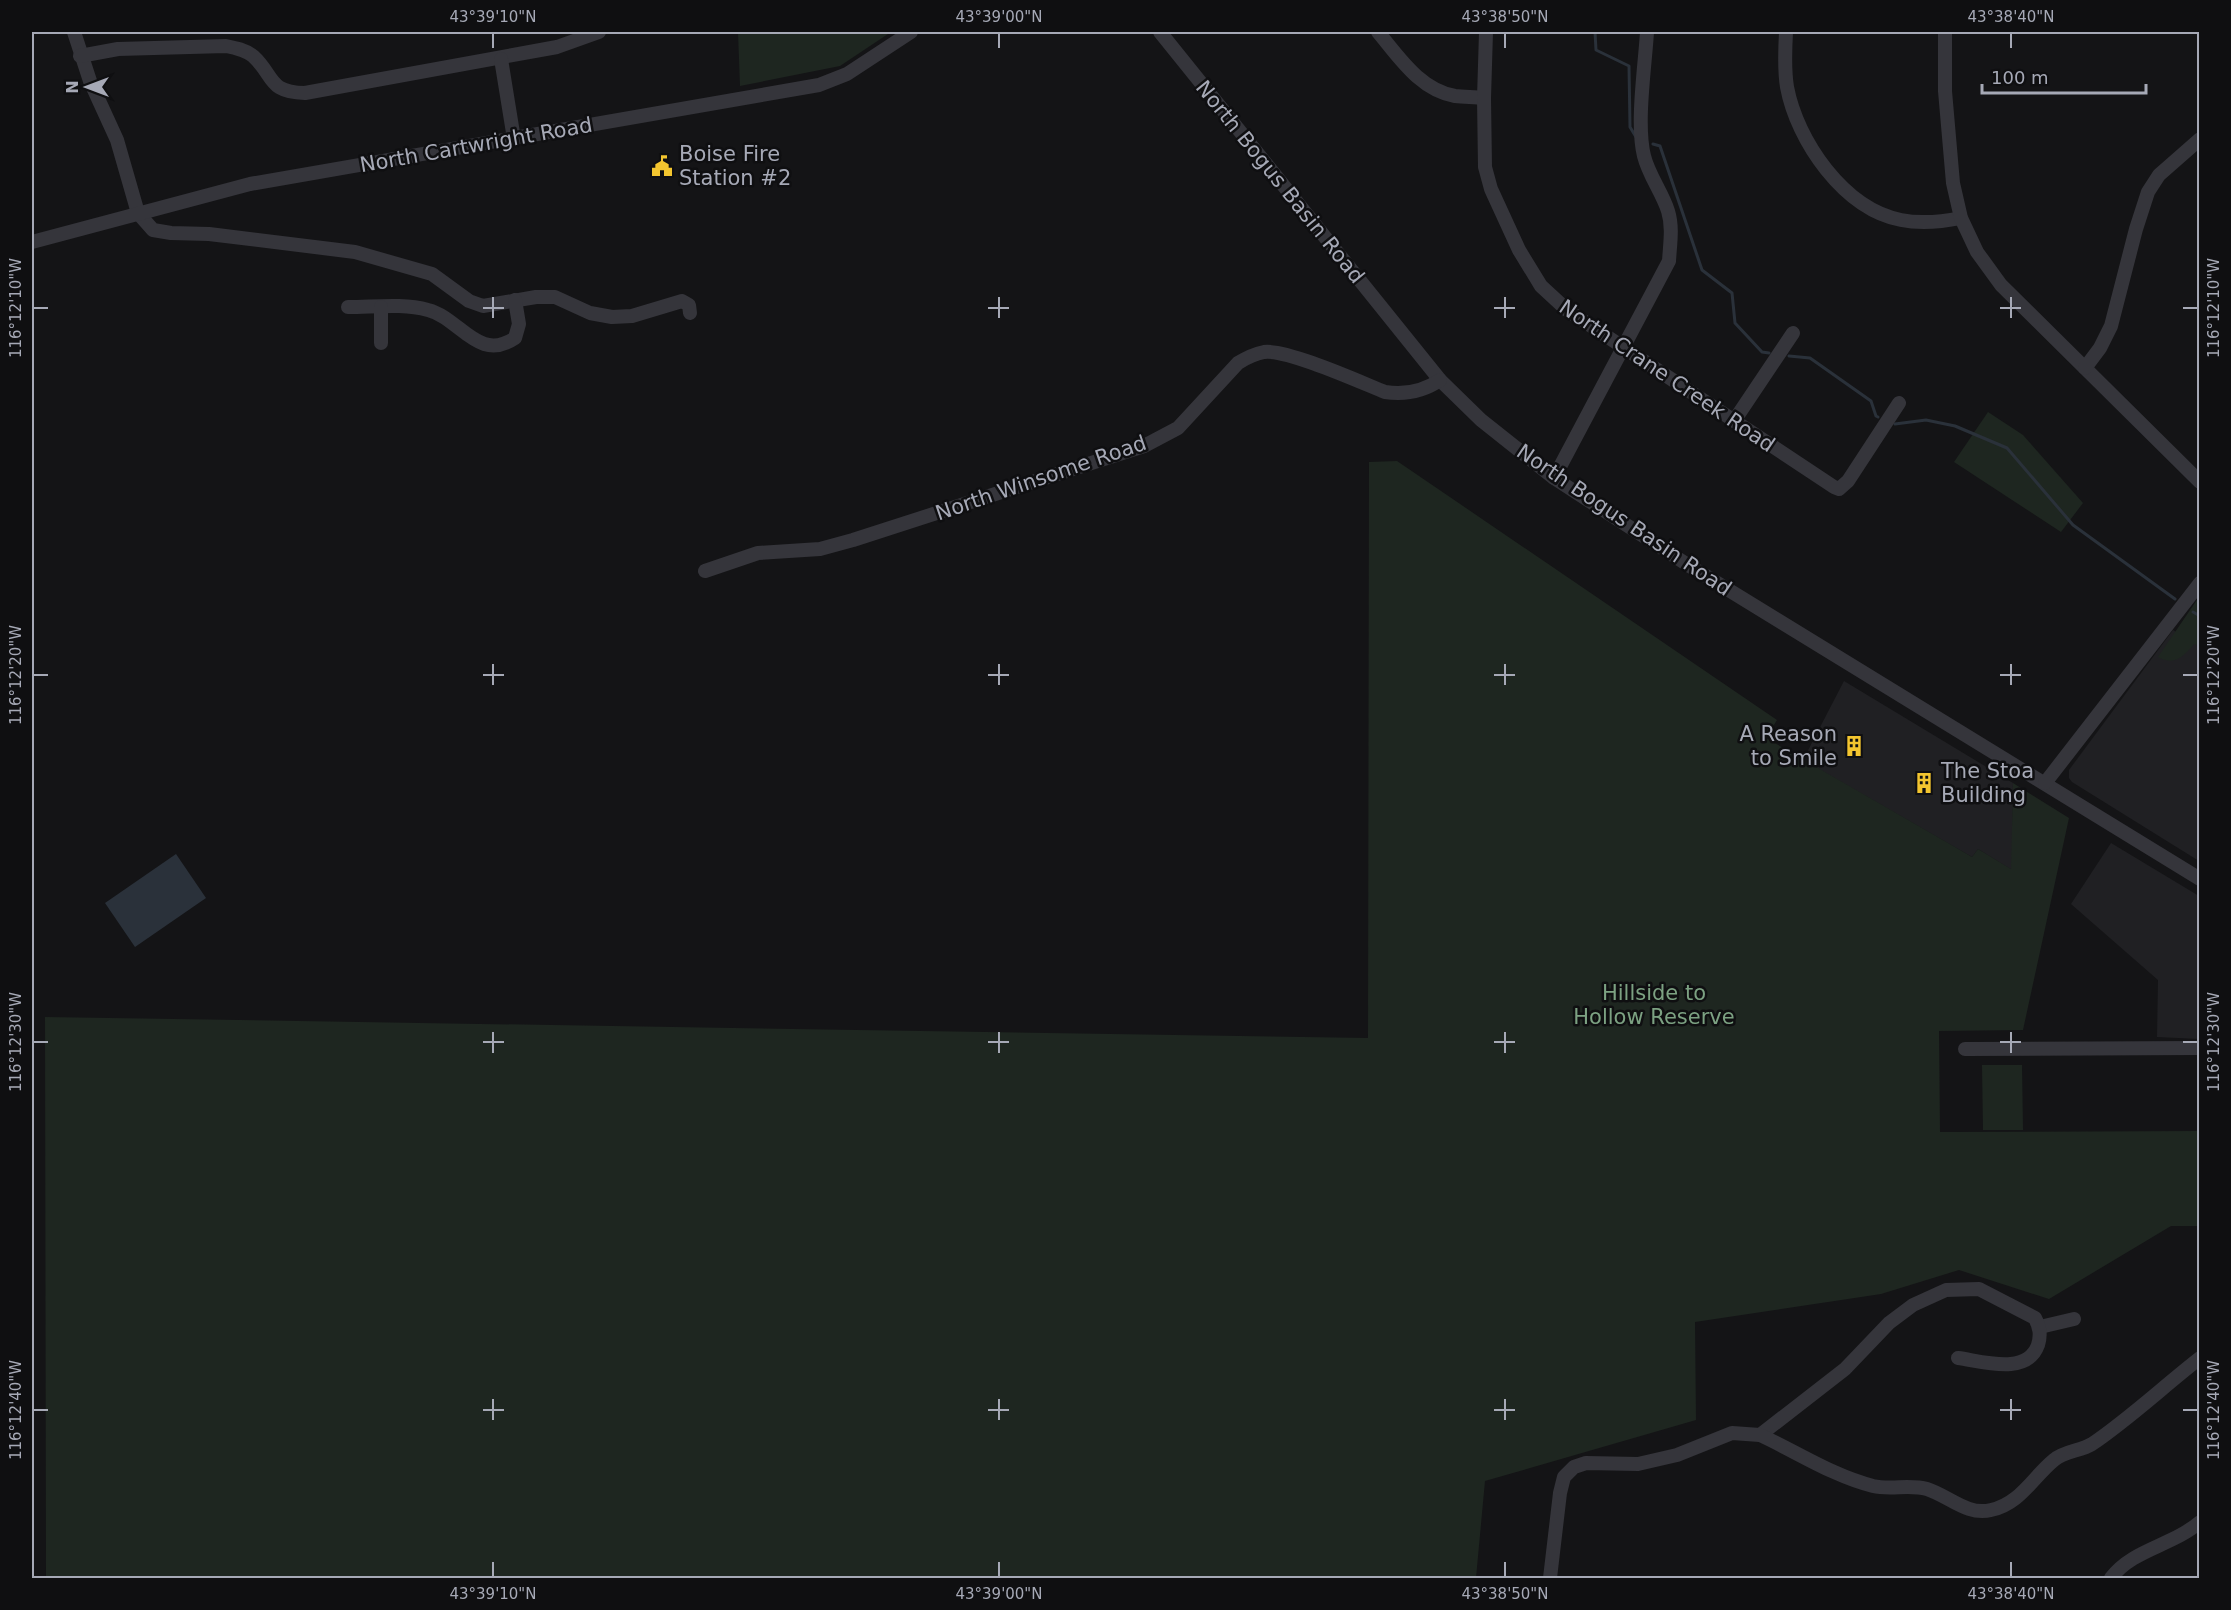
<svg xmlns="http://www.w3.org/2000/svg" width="2231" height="1610" viewBox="0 0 2231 1610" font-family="'DejaVu Sans',sans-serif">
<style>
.built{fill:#202023}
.green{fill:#1e2620}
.water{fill:#2a313a}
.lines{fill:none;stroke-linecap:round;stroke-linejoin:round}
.stream{stroke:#2a313a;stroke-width:3}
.minor{stroke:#35353b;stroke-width:14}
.ticks{fill:none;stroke:#a6a9b6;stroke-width:2}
.labels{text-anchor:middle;stroke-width:5;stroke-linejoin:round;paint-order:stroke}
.street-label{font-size:21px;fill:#a6a9b6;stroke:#0f0f11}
.poi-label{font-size:21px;fill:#a6a9b6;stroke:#0f0f11;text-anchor:start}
.park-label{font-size:21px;fill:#7ca182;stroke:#0f0f11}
.neatline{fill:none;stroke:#a6a9b6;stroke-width:2}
.ticks-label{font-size:15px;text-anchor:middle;fill:#a6a9b6}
</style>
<rect width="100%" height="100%" fill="#141416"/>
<!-- built -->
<g class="built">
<polygon points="2173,630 2199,646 2199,861 2072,782 2069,778 2069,770"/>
<polygon points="1844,681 2013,783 2012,870 1978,849 1972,857 1803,760"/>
<polygon points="2111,843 2199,896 2199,1039 2157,1037 2158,980 2071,904"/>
</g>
<!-- green -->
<g class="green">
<polygon points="738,32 891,32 840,66 740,86"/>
<polygon points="1988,412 2023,435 2083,503 2061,532 1954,462"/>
<polygon points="1397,461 1777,720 1766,738 1955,847 1972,857 1978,849 2011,869 2013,783 2069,818 2023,1030 1939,1031 1940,1132 2199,1131 2199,1226 2171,1226 2049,1299 1959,1270 1881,1294 1695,1322 1696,1420 1485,1481 1476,1578 46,1578 45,1017 1368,1038 1369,462"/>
<path d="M2199,597V646L2194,644C2183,657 2175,666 2158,657Z"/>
<polygon points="1982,1065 2022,1065 2023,1130 1983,1130"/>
</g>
<!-- water -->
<polygon class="water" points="176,854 206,898 135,947 105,903"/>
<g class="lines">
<!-- stream -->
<g class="stream">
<polyline points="1595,32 1596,50 1629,66 1630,127 1636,137"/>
<polyline points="1653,144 1660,146 1702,270 1732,293 1735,323 1762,352 1769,353"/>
<polyline points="1789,356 1810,358 1871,401 1876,416 1878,417"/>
<polyline points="1895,424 1926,420 1955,426 2007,448 2073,525 2175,599"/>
<polyline points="2193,612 2200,616"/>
</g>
<!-- minor -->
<g class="minor">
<polyline points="74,32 90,81 117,140 138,213 153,230 171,233 209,234 355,252 432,274 469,301 483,306 536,297 555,297 590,313 612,317 632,316 682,301 689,305 690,313"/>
<polyline points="1160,32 1440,380 1481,420 1554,478 1688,565 2200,879"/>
<path d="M1378,32C1399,57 1420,90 1455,96C1465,97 1474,97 1484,98"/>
<polyline points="1486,32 1484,98 1485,167 1491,189 1519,250 1541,286 1567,310 1834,487 1839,489 1848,481 1899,403"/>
<path d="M1786,32C1785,50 1784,69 1787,87C1797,141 1844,209 1901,220C1921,224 1941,222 1961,218"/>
<polyline points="1945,32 1945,91 1953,183 1961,218 1977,252 2001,285 2200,482"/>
<path d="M80,56L118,49L226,46C236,48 245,50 253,56C275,76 267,92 305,93L557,47L599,32"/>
<polyline points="501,59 514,139"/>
<polyline points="32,242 250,184 819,85 847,74 911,32"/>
<path d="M348,307C374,307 403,303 428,310C460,318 478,363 515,338L519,324L515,300"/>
<polyline points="381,307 381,343"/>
<polyline points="2085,368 2100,348 2111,326 2136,229 2148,192 2159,175 2200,139"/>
<polyline points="1734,421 1793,333"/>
<path d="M1554,478L1669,261C1670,244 1673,227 1668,211C1662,192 1649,176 1644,156C1636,124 1645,66 1647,32"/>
<path d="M705,571L758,553L820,549L853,540L1144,446L1178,428L1238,363C1246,358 1254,354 1264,352C1287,349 1360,382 1385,392C1405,395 1424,391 1440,380"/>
<polyline points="2045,783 2200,583"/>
<polyline points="1965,1049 2200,1048"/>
<polyline points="2040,1327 2074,1319"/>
<path d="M1760,1435L1845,1369L1889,1323L1913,1305L1946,1290L1979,1289L2035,1318C2040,1328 2041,1335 2038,1345C2027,1376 1982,1361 1958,1358"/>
<path d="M1550,1578L1560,1493L1564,1477L1574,1467L1586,1463L1638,1464L1677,1455L1732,1433L1760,1435C1797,1452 1833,1476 1873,1486C1891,1490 1910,1484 1927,1489C1949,1496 1967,1516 1991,1510C2020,1504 2033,1477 2054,1460C2064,1451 2081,1451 2092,1444C2129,1419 2164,1386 2200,1358"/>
<path d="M2111,1578C2133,1549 2172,1546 2200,1522"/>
</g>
</g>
<!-- ticks -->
<path class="ticks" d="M493,33V48M999,33V48M1505,33V48M2011,33V48M493,297V318M999,297V318M1505,297V318M2011,297V318M33,308H48M483,308H504M988,308H1009M1494,308H1515M2000,308H2021M2183,308H2198M493,664V685M999,664V685M1505,664V685M2011,664V685M33,675H48M483,675H504M988,675H1009M1494,675H1515M2000,675H2021M2183,675H2198M493,1032V1053M999,1032V1053M1505,1032V1053M2011,1032V1053M33,1042H48M483,1042H504M988,1042H1009M1494,1042H1515M2000,1042H2021M2183,1042H2198M493,1399V1420M999,1399V1420M1505,1399V1420M2011,1399V1420M33,1410H48M483,1410H504M988,1410H1009M1494,1410H1515M2000,1410H2021M2183,1410H2198M493,1562V1577M999,1562V1577M1505,1562V1577M2011,1562V1577"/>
<!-- icons -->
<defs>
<symbol id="civic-bare" viewBox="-9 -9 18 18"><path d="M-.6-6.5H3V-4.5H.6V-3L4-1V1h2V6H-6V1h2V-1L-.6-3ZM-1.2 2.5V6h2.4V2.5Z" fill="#f3c52f" stroke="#0f0f11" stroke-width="2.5" paint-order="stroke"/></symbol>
<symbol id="building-bare" viewBox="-9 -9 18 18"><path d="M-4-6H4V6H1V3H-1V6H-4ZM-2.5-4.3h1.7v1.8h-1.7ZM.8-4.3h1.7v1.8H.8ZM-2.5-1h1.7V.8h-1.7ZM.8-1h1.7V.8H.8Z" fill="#f3c52f" stroke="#0f0f11" stroke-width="2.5" paint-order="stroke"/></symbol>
</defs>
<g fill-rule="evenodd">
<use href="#civic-bare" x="647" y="151" width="30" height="30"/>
<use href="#building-bare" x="1839" y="731" width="30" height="30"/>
<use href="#building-bare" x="1909" y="768" width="30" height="30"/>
</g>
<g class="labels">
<!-- street labels -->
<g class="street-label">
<text transform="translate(476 145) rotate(-10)" y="7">North Cartwright Road</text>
<text transform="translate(1280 182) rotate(51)" y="7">North Bogus Basin Road</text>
<text transform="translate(1667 376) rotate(34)" y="7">North Crane Creek Road</text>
<text transform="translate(1041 478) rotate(-19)" y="7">North Winsome Road</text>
<text transform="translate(1624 520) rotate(34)" y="7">North Bogus Basin Road</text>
</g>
<!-- poi labels -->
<g class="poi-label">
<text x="679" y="161">Boise Fire<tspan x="679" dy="24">Station #2</tspan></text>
<text x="1837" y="741" text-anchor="end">A Reason<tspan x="1837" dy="24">to Smile</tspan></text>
<text x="1941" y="778">The Stoa<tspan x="1941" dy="24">Building</tspan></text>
</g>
<!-- park labels -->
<g class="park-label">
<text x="1654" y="1000">Hillside to<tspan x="1654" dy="24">Hollow Reserve</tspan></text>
</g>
</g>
<!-- border -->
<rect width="2231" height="1610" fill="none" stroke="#0f0f11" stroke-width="66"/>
<!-- north arrow -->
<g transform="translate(87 87) rotate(270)" stroke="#0f0f11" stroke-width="4.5" paint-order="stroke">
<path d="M0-4.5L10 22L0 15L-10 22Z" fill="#a6a9b6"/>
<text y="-9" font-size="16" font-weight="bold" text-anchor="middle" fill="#a6a9b6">N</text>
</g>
<!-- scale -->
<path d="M1982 84v9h164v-9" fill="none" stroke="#a6a9b6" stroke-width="3"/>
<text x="1991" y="84" font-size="18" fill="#a6a9b6" stroke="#0f0f11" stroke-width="4.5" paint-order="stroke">100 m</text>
<rect x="33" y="33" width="2165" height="1544" class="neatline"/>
<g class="ticks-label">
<text x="493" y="22">43°39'10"N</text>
<text x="999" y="22">43°39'00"N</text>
<text x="1505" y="22">43°38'50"N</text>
<text x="2011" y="22">43°38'40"N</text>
<text transform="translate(2214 308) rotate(-90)" y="5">116°12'10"W</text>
<text transform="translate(16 308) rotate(-90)" y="5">116°12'10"W</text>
<text transform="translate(2214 675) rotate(-90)" y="5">116°12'20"W</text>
<text transform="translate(16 675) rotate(-90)" y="5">116°12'20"W</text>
<text transform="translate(2214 1042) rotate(-90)" y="5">116°12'30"W</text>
<text transform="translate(16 1042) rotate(-90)" y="5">116°12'30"W</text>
<text transform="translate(2214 1410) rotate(-90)" y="5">116°12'40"W</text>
<text transform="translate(16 1410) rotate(-90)" y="5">116°12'40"W</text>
<text x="493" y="1599">43°39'10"N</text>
<text x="999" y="1599">43°39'00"N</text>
<text x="1505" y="1599">43°38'50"N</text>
<text x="2011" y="1599">43°38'40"N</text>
</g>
</svg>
